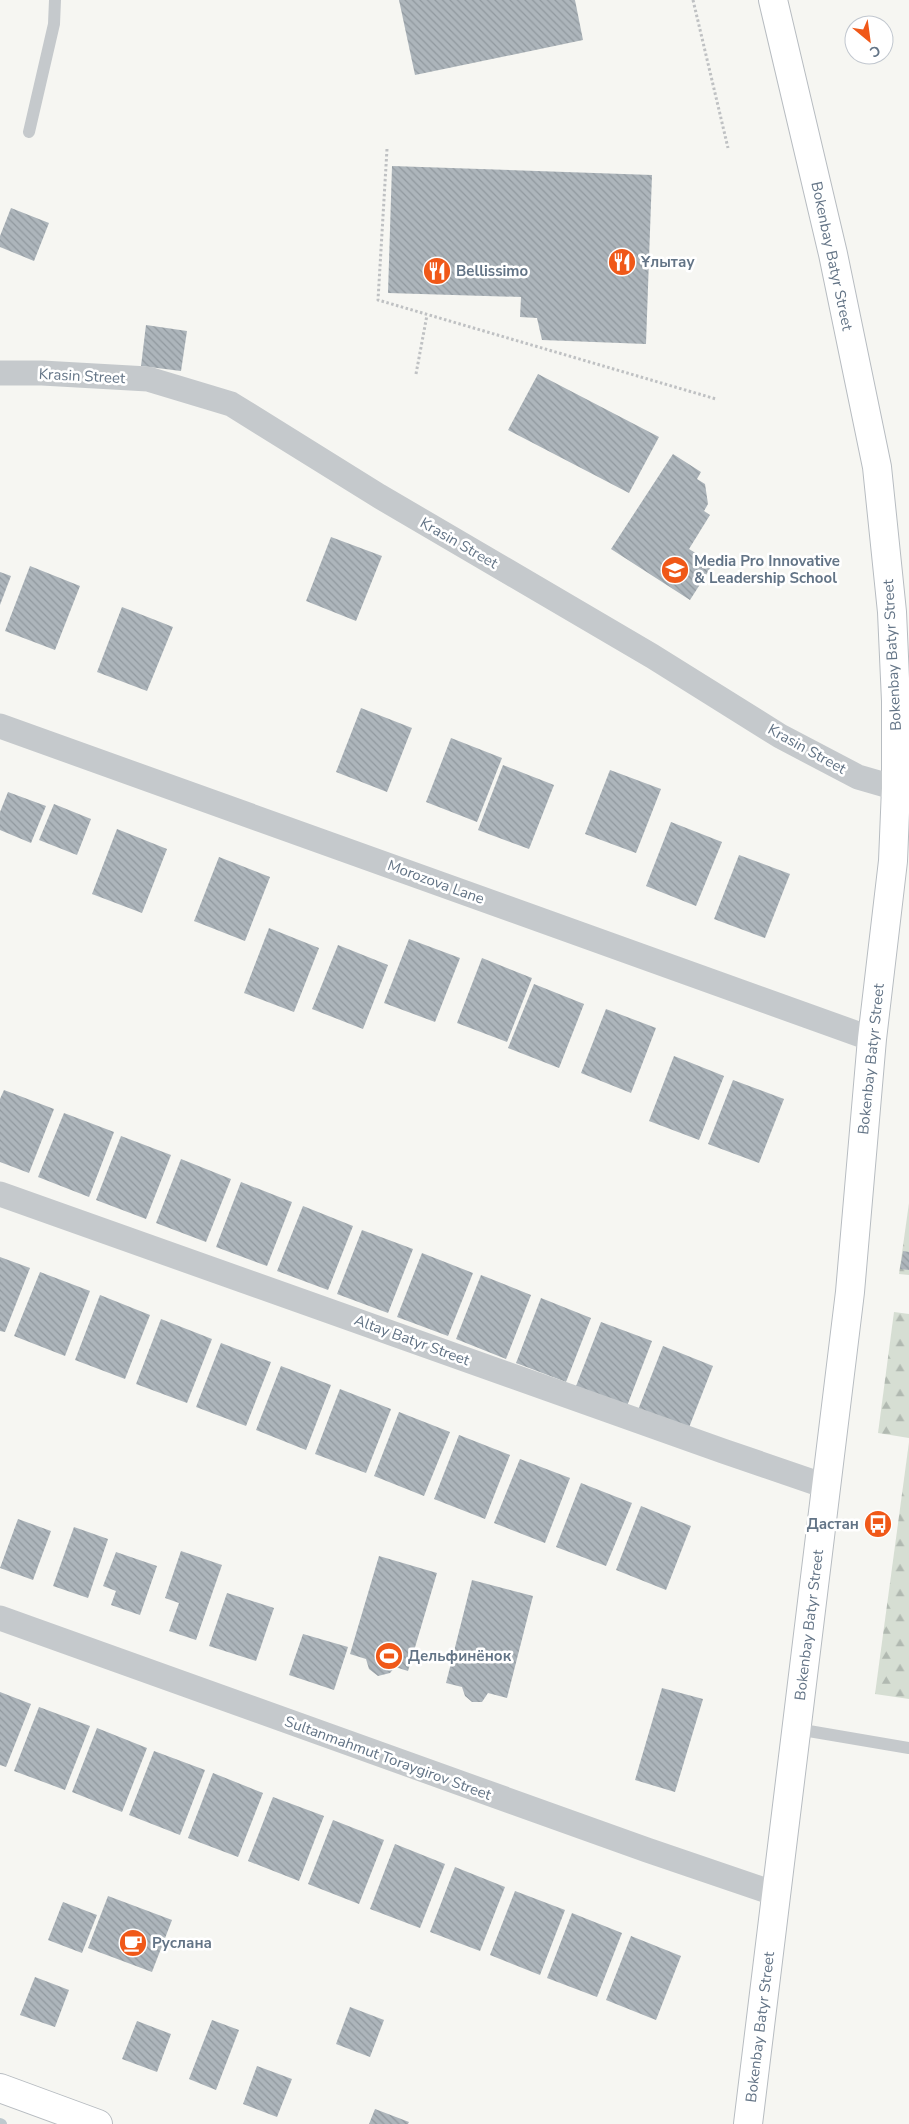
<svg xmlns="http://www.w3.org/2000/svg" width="909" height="2124" viewBox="0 0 909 2124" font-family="'Nunito Sans',sans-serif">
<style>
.forest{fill:url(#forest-firs)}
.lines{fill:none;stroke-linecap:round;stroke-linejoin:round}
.stream{stroke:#bec9ce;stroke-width:10}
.building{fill:url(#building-back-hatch)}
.secondary-casing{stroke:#b7bcc1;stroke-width:30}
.path{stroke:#bfc1c3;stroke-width:3;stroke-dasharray:2.5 2.5;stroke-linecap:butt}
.service{stroke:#c5c9cc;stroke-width:12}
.minor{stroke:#c5c9cc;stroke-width:25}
.secondary{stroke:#fff;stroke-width:28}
.labels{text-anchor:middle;stroke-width:5;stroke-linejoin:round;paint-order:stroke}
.street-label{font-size:15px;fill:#637486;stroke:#fff}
.poi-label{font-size:15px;font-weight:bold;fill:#637486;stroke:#fff;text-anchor:start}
</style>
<defs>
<pattern id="forest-firs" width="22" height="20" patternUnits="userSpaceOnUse" patternTransform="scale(1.25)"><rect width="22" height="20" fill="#d6ded3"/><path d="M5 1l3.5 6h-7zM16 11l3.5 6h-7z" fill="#b1b9b1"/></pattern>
<pattern id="building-back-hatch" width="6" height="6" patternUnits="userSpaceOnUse" patternTransform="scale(1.25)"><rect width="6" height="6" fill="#adb5bb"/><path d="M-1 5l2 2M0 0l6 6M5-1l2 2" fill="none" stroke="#90989e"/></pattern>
</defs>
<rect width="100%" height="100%" fill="#f6f6f2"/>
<!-- forest -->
<g class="forest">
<polygon points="909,1203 909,1275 899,1274"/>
<polygon points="894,1312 909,1314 909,1438 878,1433"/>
<polygon points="909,1442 909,1699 875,1694"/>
</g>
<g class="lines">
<!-- stream -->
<polyline class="stream" points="0,2123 2,2124"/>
</g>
<!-- building -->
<g class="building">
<polygon points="399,0 575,0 583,40 415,75"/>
<polygon points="392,166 652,175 646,344 542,340 537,318 520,317 521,297 388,293"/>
<polygon points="11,208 49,223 34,261 0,247 0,236"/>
<polygon points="146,325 187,331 181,371 141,366"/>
<polygon points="538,374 659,437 629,493 508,430"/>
<polygon points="673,454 701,472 697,479 705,484 708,504 704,511 710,515 689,549 713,564 690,600 611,549"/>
<polygon points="331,537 382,556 356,621 306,601"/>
<polygon points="30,566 80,586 55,650 5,631"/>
<polygon points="0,572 11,576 0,605"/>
<polygon points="122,607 173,627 147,691 97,672"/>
<polygon points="361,708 412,728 387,792 336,772"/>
<polygon points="451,738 502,758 477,822 426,802"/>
<polygon points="503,765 554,785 529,849 478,830"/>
<polygon points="610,770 661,789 636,853 585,834"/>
<polygon points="8,792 46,806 31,843 0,830 0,812"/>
<polygon points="54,804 91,819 77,855 39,840"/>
<polygon points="671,822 722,842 696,906 646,886"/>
<polygon points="117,829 167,849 142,913 92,894"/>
<polygon points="739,855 790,874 765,938 714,919"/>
<polygon points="219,857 270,877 245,941 194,921"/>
<polygon points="269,928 319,948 294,1012 244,993"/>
<polygon points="409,939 460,958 435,1022 384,1003"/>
<polygon points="338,945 388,965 363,1029 312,1009"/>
<polygon points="482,958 532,978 507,1042 457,1023"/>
<polygon points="534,984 584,1004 559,1068 508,1048"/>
<polygon points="606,1009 656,1028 631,1093 581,1073"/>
<polygon points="674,1056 724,1076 699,1140 649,1121"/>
<polygon points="733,1080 784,1099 759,1163 708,1144"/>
<polygon points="4,1090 54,1109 29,1173 0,1162 0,1099"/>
<polygon points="64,1113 114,1132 89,1197 38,1177"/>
<polygon points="121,1136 171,1155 146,1219 96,1200"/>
<polygon points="181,1159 231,1179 206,1242 156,1223"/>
<polygon points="241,1182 292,1202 267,1266 216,1247"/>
<polygon points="303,1206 353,1226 328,1290 277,1271"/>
<polygon points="362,1230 413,1249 388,1313 337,1294"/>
<polygon points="903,1251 909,1252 909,1270 900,1269"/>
<polygon points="422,1253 473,1273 448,1336 397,1317"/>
<polygon points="0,1257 30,1268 5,1332 0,1331"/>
<polygon points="40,1272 90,1291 65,1356 14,1336"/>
<polygon points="481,1275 531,1295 506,1359 456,1339"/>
<polygon points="100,1295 150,1315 125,1379 75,1360"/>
<polygon points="541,1298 591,1318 566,1382 516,1363"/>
<polygon points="161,1319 212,1339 187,1403 136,1384"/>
<polygon points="601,1322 652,1341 627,1406 576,1386"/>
<polygon points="221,1343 271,1362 246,1426 196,1407"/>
<polygon points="663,1346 713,1366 688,1430 638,1410"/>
<polygon points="281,1366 331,1385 306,1450 256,1430"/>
<polygon points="340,1389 391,1409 366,1473 315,1454"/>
<polygon points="399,1412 450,1432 424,1496 374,1476"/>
<polygon points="459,1435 510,1455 485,1519 434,1499"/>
<polygon points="520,1459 570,1478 545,1543 494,1523"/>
<polygon points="581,1483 632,1503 606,1566 556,1547"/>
<polygon points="641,1506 691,1526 666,1590 616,1570"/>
<polygon points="18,1519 51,1531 33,1580 0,1568"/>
<polygon points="74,1527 108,1539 88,1598 53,1586"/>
<polygon points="181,1551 222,1565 196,1640 169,1631 179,1603 165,1598"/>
<polygon points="116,1552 157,1566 140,1615 111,1605 116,1591 103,1586"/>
<polygon points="379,1556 437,1573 408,1671 395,1667 390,1673 378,1676 369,1669 366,1659 350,1654"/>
<polygon points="472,1580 533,1596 507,1698 488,1693 482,1702 472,1702 465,1696 462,1687 446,1683"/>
<polygon points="227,1593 274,1608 256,1661 209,1646"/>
<polygon points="303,1634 348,1647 334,1690 289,1675"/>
<polygon points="662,1688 703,1699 675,1792 635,1780"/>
<polygon points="0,1692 31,1704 6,1767 0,1765"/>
<polygon points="39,1707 90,1726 65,1790 14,1771"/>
<polygon points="97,1728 147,1748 122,1812 72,1792"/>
<polygon points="154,1751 205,1770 180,1835 129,1815"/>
<polygon points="213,1773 263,1793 238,1857 188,1838"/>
<polygon points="273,1797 324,1816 299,1881 248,1861"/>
<polygon points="333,1820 384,1840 359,1904 308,1884"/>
<polygon points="395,1844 445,1864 420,1928 370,1909"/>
<polygon points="455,1867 505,1887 480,1951 430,1932"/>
<polygon points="515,1891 565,1910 540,1975 490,1955"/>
<polygon points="108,1896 172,1920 152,1972 88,1948"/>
<polygon points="63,1902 97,1915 82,1953 48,1940"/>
<polygon points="572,1913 622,1933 597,1997 547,1978"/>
<polygon points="631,1936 681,1956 656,2020 606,2000"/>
<polygon points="35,1977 69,1990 55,2027 20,2015"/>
<polygon points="350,2007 384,2020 370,2057 336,2044"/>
<polygon points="212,2020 239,2030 216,2090 189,2079"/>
<polygon points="137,2021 171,2034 157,2072 122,2059"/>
<polygon points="257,2066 292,2079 277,2117 243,2104"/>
<polygon points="375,2109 409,2122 408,2124 369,2124"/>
</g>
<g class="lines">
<defs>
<g id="secondary">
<polyline points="0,2088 98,2124"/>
<polyline points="748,2124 850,1292 872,1039 893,861 896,788 896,701 892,612 877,467 833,254 773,0"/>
</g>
</defs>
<!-- secondary casing -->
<use href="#secondary" class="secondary-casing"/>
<!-- path -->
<g class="path">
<polyline points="693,0 728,148"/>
<polyline points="387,149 378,300 716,399"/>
<polyline points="416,374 427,315"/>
</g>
<!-- service -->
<g class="service">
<polyline points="29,132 54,24 55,0"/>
<polyline points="797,1729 909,1748"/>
</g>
<!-- minor -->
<g class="minor">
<polyline points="0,373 42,373 148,379 231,404 379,496 652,656 780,736 858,777 896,788"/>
<polyline points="0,726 872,1039"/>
<polyline points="0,1194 723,1451 825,1486"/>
<polyline points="0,1618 647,1850 776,1894"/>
</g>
<!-- secondary -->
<use href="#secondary" class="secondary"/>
</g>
<!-- icons -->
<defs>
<symbol id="restaurant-disc" viewBox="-11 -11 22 22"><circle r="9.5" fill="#f05818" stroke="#fff"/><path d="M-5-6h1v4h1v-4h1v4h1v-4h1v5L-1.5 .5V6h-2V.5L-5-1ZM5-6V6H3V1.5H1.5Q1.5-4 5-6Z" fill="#fff"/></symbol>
<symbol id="school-disc" viewBox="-11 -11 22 22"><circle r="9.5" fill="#f05818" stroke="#fff"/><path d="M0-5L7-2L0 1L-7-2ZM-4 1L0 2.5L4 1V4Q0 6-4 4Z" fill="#fff"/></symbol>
<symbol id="bus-disc" viewBox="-11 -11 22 22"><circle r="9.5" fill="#f05818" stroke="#fff"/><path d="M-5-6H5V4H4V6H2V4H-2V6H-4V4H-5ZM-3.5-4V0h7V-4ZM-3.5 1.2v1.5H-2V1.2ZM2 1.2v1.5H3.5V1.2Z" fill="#fff"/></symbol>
<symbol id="stadium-disc" viewBox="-11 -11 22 22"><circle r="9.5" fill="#f05818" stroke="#fff"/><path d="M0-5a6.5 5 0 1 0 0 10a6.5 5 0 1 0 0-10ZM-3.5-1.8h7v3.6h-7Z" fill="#fff"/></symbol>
<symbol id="cafe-disc" viewBox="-11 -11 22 22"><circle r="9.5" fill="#f05818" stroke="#fff"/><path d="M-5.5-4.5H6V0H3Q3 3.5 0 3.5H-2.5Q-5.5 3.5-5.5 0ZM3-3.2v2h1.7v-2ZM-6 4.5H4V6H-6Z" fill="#fff"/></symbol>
</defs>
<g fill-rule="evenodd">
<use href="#restaurant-disc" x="606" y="246" width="32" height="32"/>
<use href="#restaurant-disc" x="421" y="255" width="32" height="32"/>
<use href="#school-disc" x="659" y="554" width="32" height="32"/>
<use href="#bus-disc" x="862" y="1508" width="32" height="32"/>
<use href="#stadium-disc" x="373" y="1640" width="32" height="32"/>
<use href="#cafe-disc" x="117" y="1927" width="32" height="32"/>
</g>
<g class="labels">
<!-- street labels -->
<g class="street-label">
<text transform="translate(832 256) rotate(78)" y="5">Bokenbay Batyr Street</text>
<text transform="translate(82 376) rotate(3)" y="5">Krasin Street</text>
<text transform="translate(459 543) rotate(30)" y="5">Krasin Street</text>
<text transform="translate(892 655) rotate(-93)" y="5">Bokenbay Batyr Street</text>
<text transform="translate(807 749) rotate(29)" y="5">Krasin Street</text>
<text transform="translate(436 882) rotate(20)" y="5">Morozova Lane</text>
<text transform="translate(871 1059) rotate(-84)" y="5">Bokenbay Batyr Street</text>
<text transform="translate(412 1340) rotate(20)" y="5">Altay Batyr Street</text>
<text transform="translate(809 1625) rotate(-83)" y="5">Bokenbay Batyr Street</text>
<text transform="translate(388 1758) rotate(20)" y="5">Sultanmahmut Toraygirov Street</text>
<text transform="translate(760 2027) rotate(-83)" y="5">Bokenbay Batyr Street</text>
</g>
<!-- poi labels -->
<g class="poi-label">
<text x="641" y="267">Ұлытау</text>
<text x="456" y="276">Bellissimo</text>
<text x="694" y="566">Media Pro Innovative<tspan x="694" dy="17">&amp; Leadership School</tspan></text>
<text x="859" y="1529" text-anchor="end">Дастан</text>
<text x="408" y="1661">Дельфинёнок</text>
<text x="152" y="1948">Руслана</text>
</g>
</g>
<!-- north arrow -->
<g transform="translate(869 40) rotate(151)"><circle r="24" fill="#ffffff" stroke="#c1c7cf"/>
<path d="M0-4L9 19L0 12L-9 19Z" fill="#f05818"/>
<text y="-8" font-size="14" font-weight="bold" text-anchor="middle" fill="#637486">С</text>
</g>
</svg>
